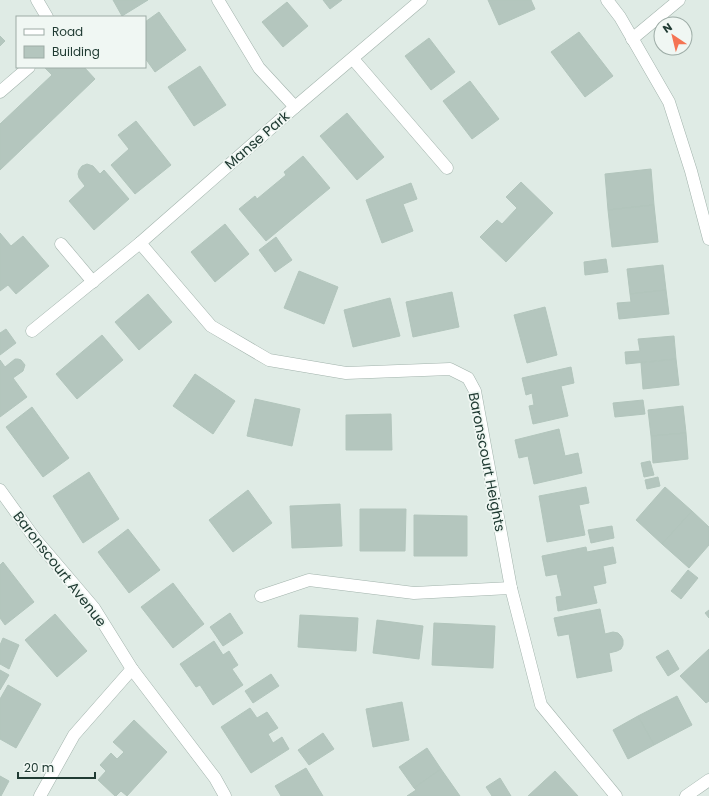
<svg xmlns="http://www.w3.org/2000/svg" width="709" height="796" viewBox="0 0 709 796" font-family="Poppins,sans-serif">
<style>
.building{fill:#b4c6be;stroke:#b2c5bc}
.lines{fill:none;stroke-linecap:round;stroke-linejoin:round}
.minor-casing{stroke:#a2b3ac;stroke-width:13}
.minor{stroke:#fff;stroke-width:12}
.labels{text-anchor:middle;stroke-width:3.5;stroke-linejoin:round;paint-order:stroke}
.street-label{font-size:14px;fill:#203b33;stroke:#f0f7f3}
</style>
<rect width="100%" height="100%" fill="#dfebe5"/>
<!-- building -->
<g class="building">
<polygon points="113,0 148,0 122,16"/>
<polygon points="323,0 342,0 330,9"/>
<polygon points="488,0 531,0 535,9 499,25"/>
<polygon points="287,2 308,26 283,47 262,22"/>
<polygon points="159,12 186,50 155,72 145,58 145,22"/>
<polygon points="579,32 613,76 585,97 551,52"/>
<polygon points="0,36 5,41 0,46"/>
<polygon points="429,38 455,72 431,90 405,56"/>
<polygon points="200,66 226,105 194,126 168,87"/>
<polygon points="46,67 84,67 95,79 0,170 0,124 52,75 45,68"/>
<polygon points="470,81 499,119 472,139 443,101"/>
<polygon points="347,113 384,157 357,180 320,136"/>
<polygon points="136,121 171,165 135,194 111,165 129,149 118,135"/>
<polygon points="303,156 330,188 266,241 239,209 255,196 257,199 286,175 284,172"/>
<polygon points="87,164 93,166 100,174 104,170 129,199 94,230 69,201 85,186 79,178 78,174 79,170 82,166"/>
<polygon points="651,169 654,205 608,210 605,174"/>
<polygon points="521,182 553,213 506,262 480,237 497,220 502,224 517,208 506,197"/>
<polygon points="411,183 417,199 403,204 413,231 382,243 366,200"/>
<polygon points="654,205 658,242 612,247 608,210"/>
<polygon points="225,224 249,254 215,282 191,252"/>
<polygon points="0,233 11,246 23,236 49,266 16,294 8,285 0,291"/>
<polygon points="276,237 292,260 275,272 259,250"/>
<polygon points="606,259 608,272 585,275 584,262"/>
<polygon points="663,265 666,290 630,294 627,269"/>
<polygon points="299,271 338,287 324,324 284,308"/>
<polygon points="666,290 669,314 619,319 617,303 631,302 630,294"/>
<polygon points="452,292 459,327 413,337 406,302"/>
<polygon points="148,294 172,322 139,350 115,322"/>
<polygon points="390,298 400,336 353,347 344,310"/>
<polygon points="545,307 557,355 527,363 514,315"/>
<polygon points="6,329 16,343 0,355 0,333"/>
<polygon points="102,335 123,360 77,399 56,374"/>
<polygon points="674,336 676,359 626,364 625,352 640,351 638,339"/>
<polygon points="15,359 18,359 21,360 25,365 23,371 13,378 27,397 0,417 0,360 5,367"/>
<polygon points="676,359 679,385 643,389 641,363"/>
<polygon points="571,367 574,383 561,386 568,416 533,424 529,406 534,405 532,393 526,395 522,378"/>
<polygon points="195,374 235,401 213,434 173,406"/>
<polygon points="255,399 300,409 292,446 247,436"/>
<polygon points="643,400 645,414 615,417 613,403"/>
<polygon points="683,406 686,433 651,436 648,410"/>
<polygon points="32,407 69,458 43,477 6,427"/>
<polygon points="391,414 392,450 346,450 346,415"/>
<polygon points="559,429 565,456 578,453 582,473 534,484 528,456 519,458 515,440"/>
<polygon points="686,433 688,459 653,463 651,436"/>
<polygon points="650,461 654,475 644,477 641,463"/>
<polygon points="89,472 119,519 83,543 53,496"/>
<polygon points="658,477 660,486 647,489 645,480"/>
<polygon points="586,487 589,503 579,505 585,535 547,542 539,496"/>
<polygon points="665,487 692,511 662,544 636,520"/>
<polygon points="248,490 272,523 233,552 209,520"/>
<polygon points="340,504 342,546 292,548 290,506"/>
<polygon points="360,509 406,509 405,551 360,551"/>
<polygon points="692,511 709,527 709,545 689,568 662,544"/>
<polygon points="414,515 467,516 467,556 414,556"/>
<polygon points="612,526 614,538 591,543 588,530"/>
<polygon points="128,529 160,570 129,593 98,552"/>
<polygon points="586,547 587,552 613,547 616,563 603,566 606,583 593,586 597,603 558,611 556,597 562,596 557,574 546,576 542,556"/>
<polygon points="3,562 34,602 5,625 0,618 0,565"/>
<polygon points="688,570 698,578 681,599 671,591"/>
<polygon points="173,583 204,624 173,648 141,607"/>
<polygon points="600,609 605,634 613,632 618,633 621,636 623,640 623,645 621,649 617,651 609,653 612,671 577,678 569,634 558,636 554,618"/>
<polygon points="709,610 709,618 705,613"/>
<polygon points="230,613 243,633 223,646 210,627"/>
<polygon points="55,614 87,651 57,677 25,640"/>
<polygon points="300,615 358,618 356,651 298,647"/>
<polygon points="377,620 423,626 419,659 373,653"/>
<polygon points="434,623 495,626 493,668 432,665"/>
<polygon points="3,638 19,645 9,669 0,664 0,645"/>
<polygon points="214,641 223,655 229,651 238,665 232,669 243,685 213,705 200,685 196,687 180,664"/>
<polygon points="709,649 709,701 706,703 680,676"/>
<polygon points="668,650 679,669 668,676 656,657"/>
<polygon points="0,670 9,675 0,690"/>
<polygon points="271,674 279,686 253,703 245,691"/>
<polygon points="8,685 41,704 16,748 0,739 0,699"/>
<polygon points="677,696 692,725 654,745 638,716"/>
<polygon points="402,702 409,740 373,747 366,709"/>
<polygon points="250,708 257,718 267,712 278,728 268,734 273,743 282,737 289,749 251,773 221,727"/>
<polygon points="638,716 654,745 628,759 613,730"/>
<polygon points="134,720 167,752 127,796 121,791 116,796 115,796 98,780 106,771 100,765 111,753 117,759 124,752 113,742"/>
<polygon points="323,733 334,749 309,765 298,750"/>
<polygon points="427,748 441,769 414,788 399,767"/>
<polygon points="306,768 323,796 281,796 275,786"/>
<polygon points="441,769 460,796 407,796 416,790 414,788"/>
<polygon points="555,771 578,796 528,796"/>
<polygon points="0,776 9,781 1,796 0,796"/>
<polygon points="500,778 511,796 492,796 486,787"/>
</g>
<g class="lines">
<defs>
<g id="minor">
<polyline points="37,0 47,17"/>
<polyline points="218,0 259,68 295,107"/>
<polyline points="607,0 620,17 669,102 691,171 709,239"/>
<polyline points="632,39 679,0"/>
<polyline points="353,59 447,168"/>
<polyline points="0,92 29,67"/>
<polyline points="140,243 211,326 269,360 346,373 450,369 468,378 475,391 511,588 541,705 616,796"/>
<polyline points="61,244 93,282"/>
<polyline points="32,331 140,243 295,107 421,0"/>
<polyline points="0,490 36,540 94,608 132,669 215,778 225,796"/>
<polyline points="261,596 309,580 414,593 511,588"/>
<polyline points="40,796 74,735 132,669"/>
<polyline points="686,796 709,780"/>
</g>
</defs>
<!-- minor casing -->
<use href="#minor" class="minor-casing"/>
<!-- minor -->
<use href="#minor" class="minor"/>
</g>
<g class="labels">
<!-- street labels -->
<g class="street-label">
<text transform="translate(257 140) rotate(-41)" y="5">Manse Park</text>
<text transform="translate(487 462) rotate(79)" y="5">Baronscourt Heights</text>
<text transform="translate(60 569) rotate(52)" y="5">Baronscourt Avenue</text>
</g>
</g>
<!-- legend -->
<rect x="16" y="16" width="130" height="52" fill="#f0f7f3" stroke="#9daca6"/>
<rect x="24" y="29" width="20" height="6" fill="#ffffff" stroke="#9daca6"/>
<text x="52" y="36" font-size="12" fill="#203b33">Road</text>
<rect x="24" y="46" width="20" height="12" fill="#b4c6be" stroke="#9daca6"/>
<text x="52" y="56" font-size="12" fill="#203b33">Building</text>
<!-- north arrow -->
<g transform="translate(673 36) rotate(325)"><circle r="19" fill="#f0f7f3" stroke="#9daca6"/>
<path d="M0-3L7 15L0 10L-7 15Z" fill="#f57453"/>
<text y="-6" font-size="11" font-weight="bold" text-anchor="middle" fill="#203b33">N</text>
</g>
<!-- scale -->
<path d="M18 772v6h77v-6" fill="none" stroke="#203b33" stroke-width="2"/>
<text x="24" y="772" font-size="12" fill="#203b33" stroke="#f0f7f3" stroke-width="3" paint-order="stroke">20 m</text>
</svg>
